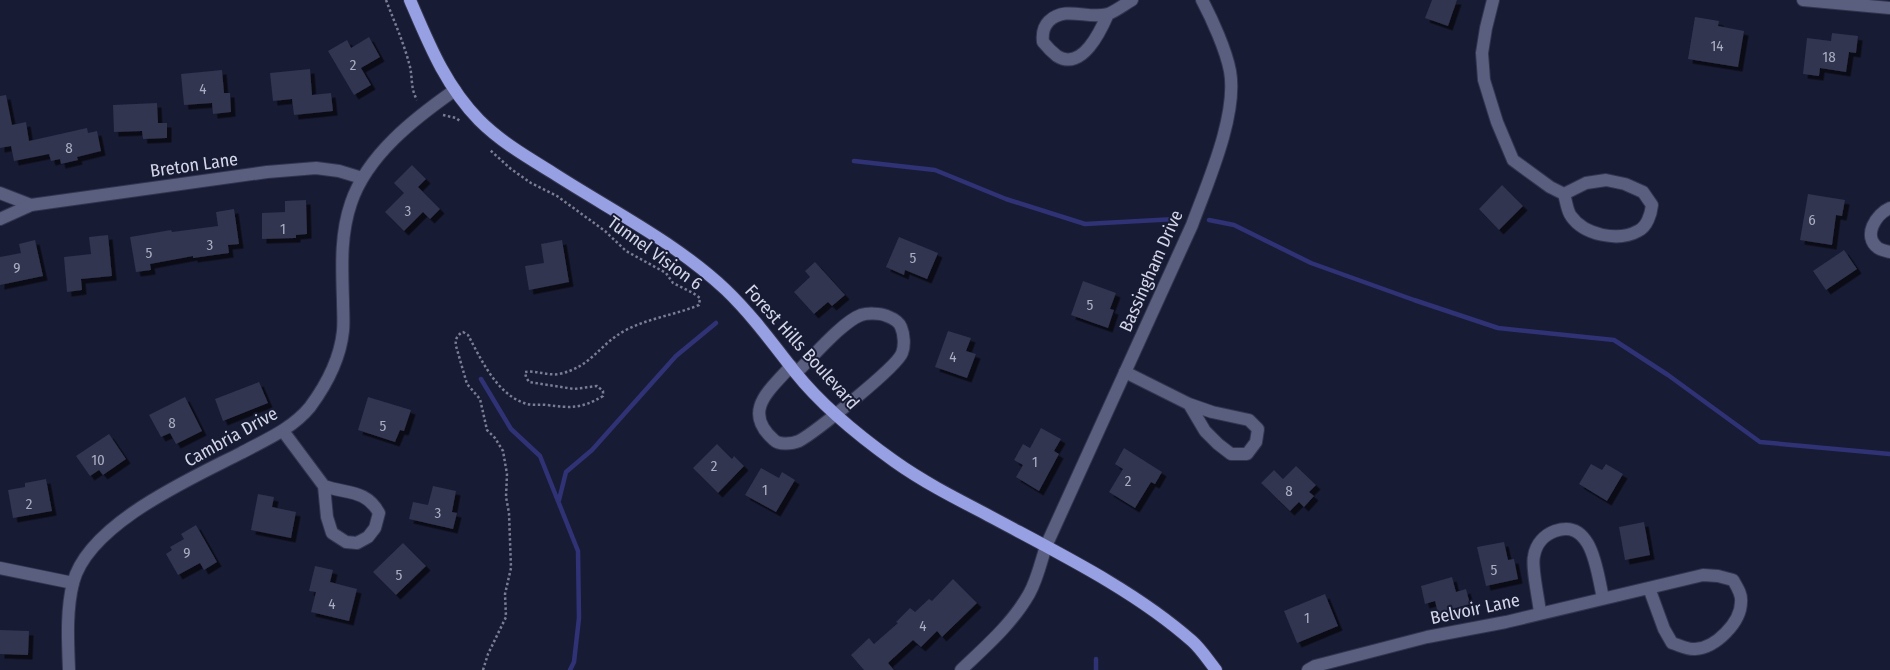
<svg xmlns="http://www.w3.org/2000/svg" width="1890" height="670" viewBox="0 0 1890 670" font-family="'Fira Sans Condensed',sans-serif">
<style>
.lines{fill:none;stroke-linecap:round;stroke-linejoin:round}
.stream{stroke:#303276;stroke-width:4.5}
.building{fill:#30344f;filter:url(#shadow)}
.minor-casing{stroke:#32354d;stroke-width:14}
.major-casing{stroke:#32354d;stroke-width:14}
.path{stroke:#7a7d93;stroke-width:2.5;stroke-dasharray:2.5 2.5;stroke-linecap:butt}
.minor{stroke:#5a5f7f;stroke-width:12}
.major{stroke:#97a0e3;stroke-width:12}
.labels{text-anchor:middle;stroke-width:4;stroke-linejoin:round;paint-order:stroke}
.number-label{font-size:15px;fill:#aaaec2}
.street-label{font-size:18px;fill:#d3d6e8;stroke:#181b34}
</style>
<defs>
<filter id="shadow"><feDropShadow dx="4.5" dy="4.5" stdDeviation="0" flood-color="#0009"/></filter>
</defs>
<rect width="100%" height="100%" fill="#181b34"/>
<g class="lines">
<!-- stream -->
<g class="stream">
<polyline points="854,161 935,170 1006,199 1085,224 1176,219"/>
<polyline points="1209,220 1234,225 1311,263 1414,300 1498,328 1614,340 1668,375 1760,442 1890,454"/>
<polyline points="481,379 511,429 540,456 578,551 579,618 574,662 570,670"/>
<polyline points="559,500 566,472 592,450 676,356 716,323"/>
<polyline points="1096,670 1096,659"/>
</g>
</g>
<!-- building -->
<g class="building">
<polygon points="1432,0 1457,0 1448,26 1425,18"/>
<polygon points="1695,17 1719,21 1718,26 1744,31 1738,67 1688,59"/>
<polygon points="1832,33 1858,36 1856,53 1849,52 1846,72 1820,68 1819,76 1803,74 1807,38 1831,41"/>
<polygon points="369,37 380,57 361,68 371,85 354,95 328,51 347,40 351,48"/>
<polygon points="310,69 312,95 331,93 333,111 294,115 292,99 273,101 270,73"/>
<polygon points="222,70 224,93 230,93 231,112 213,114 212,103 184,105 181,74"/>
<polygon points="6,95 12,125 26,122 29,141 87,128 88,133 97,131 101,151 77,157 78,160 61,164 60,159 51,161 49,154 14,161 11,146 0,148 0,96"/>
<polygon points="157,103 158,123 167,123 167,138 143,139 142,131 114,132 113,105"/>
<polygon points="412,165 426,179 418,187 440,209 430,219 423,212 404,231 385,212 404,193 394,183"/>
<polygon points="1502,185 1523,206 1499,230 1479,209"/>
<polygon points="1808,194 1845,200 1842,216 1836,215 1832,245 1800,240"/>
<polygon points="306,200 307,234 296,235 296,238 262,239 262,213 285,212 285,201"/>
<polygon points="234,209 239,244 228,245 229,253 193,258 193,256 150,264 151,270 136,272 130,237 171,230 172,232 218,226 216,212"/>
<polygon points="108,235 112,276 81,279 82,290 67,292 64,257 91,254 89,237"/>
<polygon points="899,237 938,253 927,279 905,270 904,275 886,267"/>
<polygon points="35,240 43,276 0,285 0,257 21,253 19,244"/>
<polygon points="562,240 569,282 529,290 525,266 544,263 541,244"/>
<polygon points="1844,250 1857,269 1826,290 1813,271"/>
<polygon points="815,262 845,295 832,306 828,302 814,314 794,292 810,277 805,271"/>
<polygon points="1083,281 1116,293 1110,309 1114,310 1108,328 1071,315"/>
<polygon points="948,331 971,338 966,351 976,354 967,378 935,367"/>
<polygon points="259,382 268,403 223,421 215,399"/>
<polygon points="185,397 202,431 176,444 170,433 161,437 149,415"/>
<polygon points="368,397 411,410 404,431 400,430 395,442 358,430"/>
<polygon points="1041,428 1061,439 1054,451 1059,454 1039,491 1016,477 1023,465 1014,460 1023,444 1030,448"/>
<polygon points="109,434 126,459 103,475 99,470 90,476 76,456"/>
<polygon points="717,444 732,459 734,456 744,466 718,493 693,468"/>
<polygon points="1124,448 1162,472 1155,484 1151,482 1135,508 1109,492 1123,469 1115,464"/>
<polygon points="1591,464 1602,470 1606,464 1623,474 1607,501 1579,484"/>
<polygon points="1296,466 1316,485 1309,492 1314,496 1304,507 1299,502 1290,511 1261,483 1274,470 1283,479"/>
<polygon points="761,468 779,478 782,472 795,480 776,512 745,495"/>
<polygon points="46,479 52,511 13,518 8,490 25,487 25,483"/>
<polygon points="433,486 456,491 452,512 457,513 453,529 409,519 413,502 428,505"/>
<polygon points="258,494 274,497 272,507 296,512 291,538 251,530"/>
<polygon points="1644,522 1650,555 1625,560 1619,527"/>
<polygon points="196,525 217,562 204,570 200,563 178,575 166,554 172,550 170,547 184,539 181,534"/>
<polygon points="1504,542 1508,560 1514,559 1518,579 1486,586 1477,547"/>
<polygon points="403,543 426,566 396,595 373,572"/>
<polygon points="315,566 333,570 330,582 357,589 349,621 311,612 316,592 309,591"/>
<polygon points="1452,577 1456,592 1466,589 1470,604 1438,613 1435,601 1425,604 1421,586"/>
<polygon points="953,579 977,603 942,637 937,631 921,647 913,640 888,663 894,670 864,670 851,655 869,638 874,644 898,623 896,622 910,608 915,612 929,599 932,601"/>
<polygon points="1325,594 1338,626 1297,643 1284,611"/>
<polygon points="0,630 29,631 28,655 0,654"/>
</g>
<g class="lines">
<defs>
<g id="minor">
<path d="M1493,0L1486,28L1482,53L1484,80L1497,122L1513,160L1550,187L1564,194C1566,200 1567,211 1571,216C1584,235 1618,242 1638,231C1647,227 1651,214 1652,205L1643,192L1625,184L1606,180L1586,183L1564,194"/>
<polyline points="1803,0 1890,8"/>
<path d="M1108,14C1101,30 1082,72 1057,56C1052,52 1047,47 1043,42C1042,34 1043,27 1049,21C1066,5 1088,20 1108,14C1116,11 1125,4 1132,0"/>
<polyline points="0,193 31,205"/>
<path d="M1890,208C1876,214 1862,236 1878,248C1881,250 1886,251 1890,252"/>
<polyline points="0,219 31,205 267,172 316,168 339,171 362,178"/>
<path d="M791,366C770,390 741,411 774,440C779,445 792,444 799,441C814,433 897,367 902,353C905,346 904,334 901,327C899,321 892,318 887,316C880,313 867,313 861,315C842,322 812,358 796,373"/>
<polyline points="1125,372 1189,404 1205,431 1218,444 1231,454 1247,454 1256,442 1258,429 1249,420 1212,412 1189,404"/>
<path d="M283,431L324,486L327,517L332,533L346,542L357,543L368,537L375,528L379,513C366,489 346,494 324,486"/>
<polyline points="0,568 73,583"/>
<path d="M1540,613C1539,600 1531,567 1534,556C1536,544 1544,535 1555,531C1593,518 1597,573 1603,598"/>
<path d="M69,670C68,642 66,611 73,583C88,524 190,479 241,453C265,440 292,429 310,407C327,384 340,360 343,331C344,322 343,311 343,301C342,268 340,235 351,203C367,155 415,118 455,90"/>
<path d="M961,670C985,647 1012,624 1029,594C1037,580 1041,562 1046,546L1192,225C1207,184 1238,115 1230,71C1226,50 1212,19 1202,0"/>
<path d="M1308,670L1315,666L1427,637L1506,622L1703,575L1718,576L1733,580C1737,587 1742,594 1741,602C1741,622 1716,648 1695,649C1688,650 1679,645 1672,643L1664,629L1649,588"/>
</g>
<path id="major" d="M410,0C429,44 445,85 479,120C501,142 527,157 553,173C612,211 675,242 726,290C752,315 773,344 795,372C822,406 859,436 894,461C922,481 953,497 982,512C1052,550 1132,588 1192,641C1201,649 1208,660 1216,670"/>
</defs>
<!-- minor casing -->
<use href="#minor" class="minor-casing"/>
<!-- major casing -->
<use href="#major" class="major-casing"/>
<!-- path -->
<g class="path">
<path d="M386,0C394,21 403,41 409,63C413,76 410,88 417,100"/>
<polyline points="443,115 456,118 461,122"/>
<path d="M483,670L488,654L506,617L505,594L511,568L509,513L506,497L507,474L503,451L495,438L487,430L480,399L467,384L456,346C455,339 457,335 463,332L468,335C481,359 496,393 524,403C531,406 539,404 547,405C571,408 581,409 603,396V391L597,386L574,389L529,382L526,377L525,372C536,370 548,376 559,374C592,367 599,344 626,330C649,318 675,315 699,305L700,298L693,293L673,283L666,273L626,251L605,231L557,196L531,183L511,169L490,150"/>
</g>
<!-- minor -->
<use href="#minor" class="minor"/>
<!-- major -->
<use href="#major" class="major"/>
</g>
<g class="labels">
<!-- number labels -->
<g class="number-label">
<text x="1717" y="51">14</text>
<text x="1829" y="62">18</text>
<text x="353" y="70">2</text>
<text x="203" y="94">4</text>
<text x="69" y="153">8</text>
<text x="408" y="216">3</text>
<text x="1812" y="225">6</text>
<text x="283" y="234">1</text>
<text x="210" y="250">3</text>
<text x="149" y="258">5</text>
<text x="913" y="263">5</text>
<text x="17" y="273">9</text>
<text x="1090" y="310">5</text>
<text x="953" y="362">4</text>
<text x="172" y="428">8</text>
<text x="383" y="431">5</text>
<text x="98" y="465">10</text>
<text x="1035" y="467">1</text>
<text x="714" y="471">2</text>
<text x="1128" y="486">2</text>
<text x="765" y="495">1</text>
<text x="1289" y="496">8</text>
<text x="29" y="509">2</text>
<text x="438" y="518">3</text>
<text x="187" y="558">9</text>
<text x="1494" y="575">5</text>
<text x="399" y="580">5</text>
<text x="332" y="609">4</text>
<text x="1307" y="623">1</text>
<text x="923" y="631">4</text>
</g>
<!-- street labels -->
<g class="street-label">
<text transform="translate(194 165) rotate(-8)" y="6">Breton Lane</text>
<text transform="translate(655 253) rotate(36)" y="6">Tunnel Vision 6</text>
<text transform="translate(1151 271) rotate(-66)" y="6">Bassingham Drive</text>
<text transform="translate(802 347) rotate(48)" y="6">Forest Hills Boulevard</text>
<text transform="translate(231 437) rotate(-29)" y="6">Cambria Drive</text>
<text transform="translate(1475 609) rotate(-12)" y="6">Belvoir Lane</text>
</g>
</g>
</svg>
